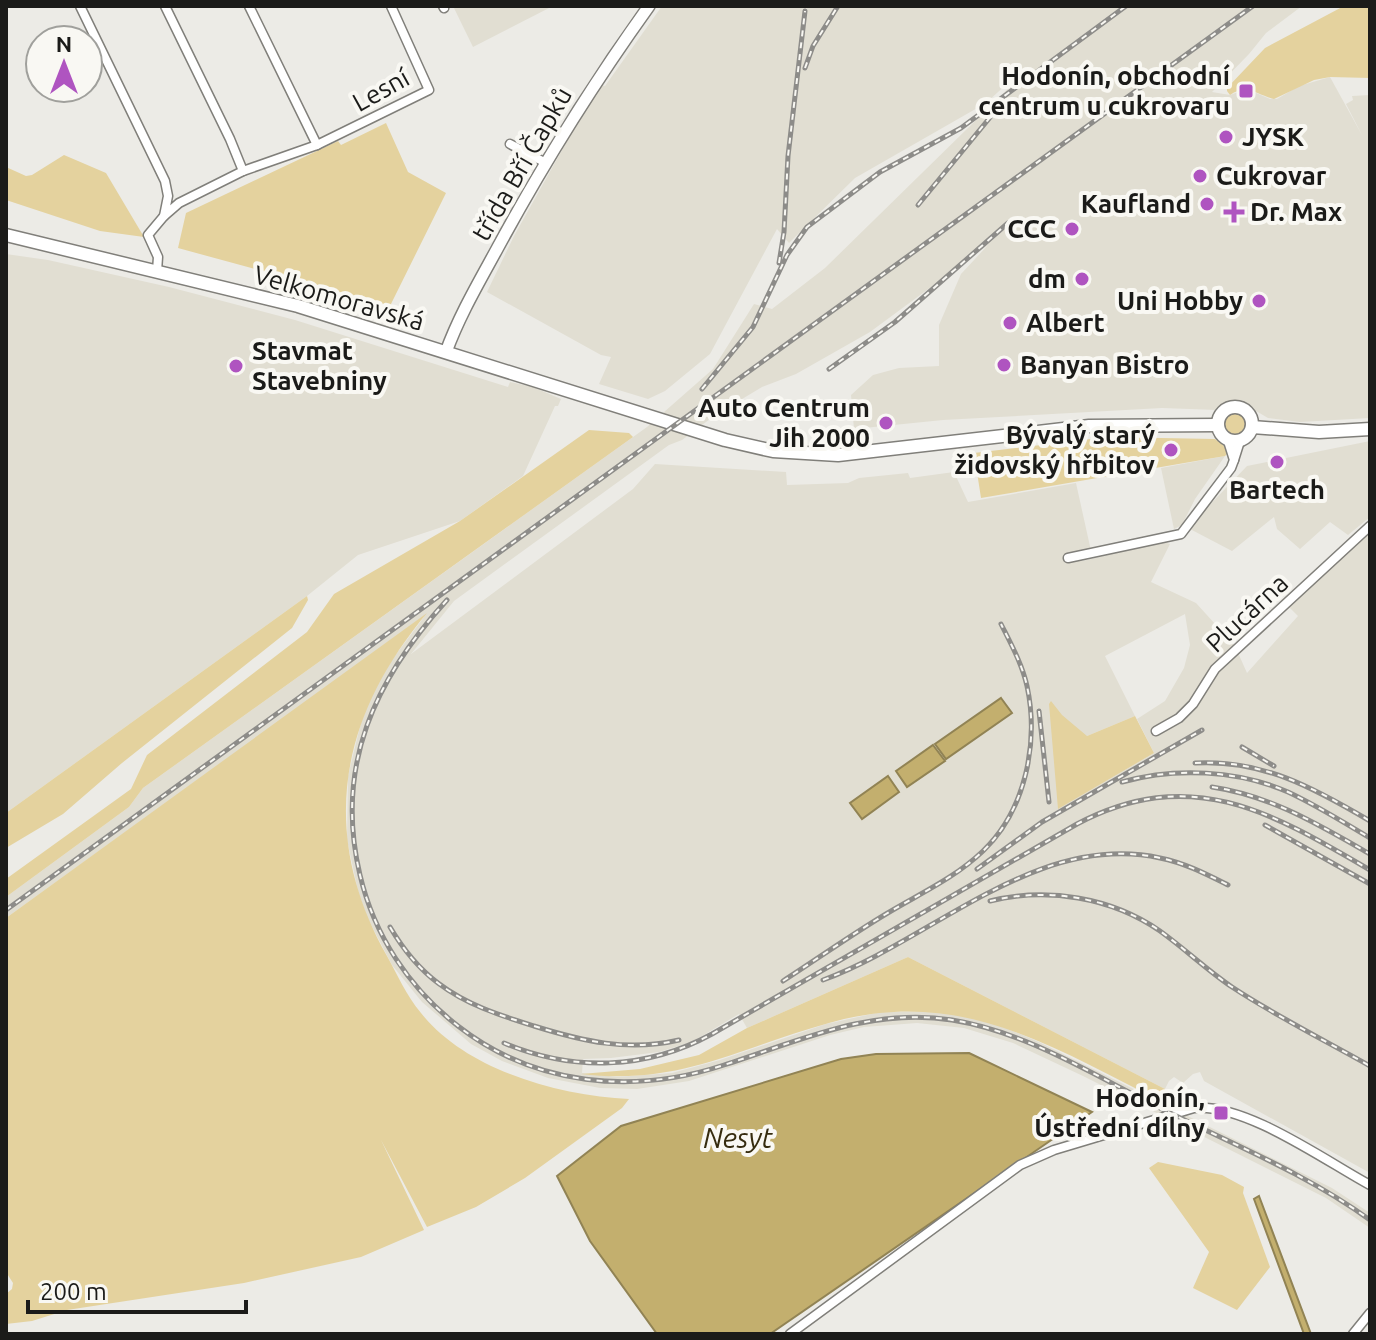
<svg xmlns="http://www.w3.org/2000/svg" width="1376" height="1340" viewBox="0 0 1376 1340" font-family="Ubuntu,sans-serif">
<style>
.built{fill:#e1ded2;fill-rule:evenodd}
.green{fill:#e4d29e}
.water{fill:#c3af6e;stroke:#918354;stroke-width:2}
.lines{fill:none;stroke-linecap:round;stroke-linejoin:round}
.street-casing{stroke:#807f7a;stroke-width:11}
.secondary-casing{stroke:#807f7a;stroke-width:14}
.primary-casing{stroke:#807f7a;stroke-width:15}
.street{stroke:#fff;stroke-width:8}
.secondary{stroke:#fff;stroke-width:11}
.primary{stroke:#fff;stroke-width:12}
.rail-casing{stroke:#8d8c89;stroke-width:5}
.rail{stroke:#f9f8f3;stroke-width:2;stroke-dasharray:6;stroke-linecap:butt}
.poi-dot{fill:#af54c0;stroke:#f9f8f3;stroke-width:3}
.labels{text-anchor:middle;stroke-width:8;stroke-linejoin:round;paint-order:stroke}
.poi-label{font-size:26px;font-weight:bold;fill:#1b1b19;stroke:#f9f8f3;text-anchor:end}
.street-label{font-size:26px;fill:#1b1b19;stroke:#f9f8f3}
.water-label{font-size:28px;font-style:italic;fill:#362c0f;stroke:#f9f8f3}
</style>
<rect width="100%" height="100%" fill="#ecebe6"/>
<!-- built -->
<g class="built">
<polygon points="453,6 550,6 551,7 473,47"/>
<path d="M662,6H1302L1266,33L1249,54L1212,92L1230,95L1247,89L1270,99H1277L1299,86L1330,77L1363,137L1346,104L1353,100L1352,96L1370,95V418L1300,422L1268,418L1239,401L1217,410L1162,408L943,420L854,429L851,395L873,375L899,368L939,366V325L961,274L988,245L870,332L796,374L762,387L714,416L682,440L669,445L454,601L411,654L633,489L655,464L786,472L787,485L848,483L859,478L908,473L910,478L954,472L968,502L1076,483L1091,551L1080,553L1082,561L1164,542L1170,544L1151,582L1196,603L1235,646L1247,673L1298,616L1288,606L1370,530V1173L1204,1081L1200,1072L1193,1074L1183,1083L1174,1077L1169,1081L1165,1089L908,957L747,1028L739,1014L692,1042L659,1052L611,1058L583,1059L582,1073L617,1077L672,1073L720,1060L826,1024L881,1012L933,1011L967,1016L994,1023L1039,1042L1332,1188L1370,1213V1228L1326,1198L1083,1076L1013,1043L964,1028L917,1023L864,1027L830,1035L689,1081L637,1089L600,1088L548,1078L502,1061L471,1044L422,1002L392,965L367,917L358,891L347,840L348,776L363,714L385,669L424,617L6,918V897L129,807L143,788L647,427L713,369L754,304L772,309L825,268L1024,73L1021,71L986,103L855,178L789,243L777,229L710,354L665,391L648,399L599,384L611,357L601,355L487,292L514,236L571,134L601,85L605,86ZM1185,614L1190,645L1184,668L1165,701L1137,719L1154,753L1059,808L1087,736L1135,716L1105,656Z"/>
<polygon points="6,254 48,260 169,287 295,320 508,387 510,382 533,387 561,399 558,406 555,406 523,476 460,521 358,555 307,596 6,813"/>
<polygon points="1370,441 1370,517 1348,535 1330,522 1300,549 1277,529 1274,517 1232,551 1190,529 1202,513 1247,466"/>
<polygon points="1225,456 1195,499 1182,525 1174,529 1161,468"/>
</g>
<!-- green -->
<g class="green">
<path d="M1344,6H1370V78L1330,77L1314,80L1274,99C1257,95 1247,83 1230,95L1227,91V88L1265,48Z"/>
<polygon points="386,123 408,172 446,193 390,306 178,248 186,213 338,141 341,145"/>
<polygon points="64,155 106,173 144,237 100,231 6,200 6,167 26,176 32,175"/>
<circle cx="1234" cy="424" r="13"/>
<polygon points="589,430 629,433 633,437 143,788 129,807 6,897 6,879 131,789 147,755 307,632 334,594 460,521"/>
<polygon points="1107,437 1215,439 1223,445 1228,453 1225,456 981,498 974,453"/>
<polygon points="307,596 308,600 292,628 122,763 63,814 6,848 6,813"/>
<path d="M427,613C339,718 318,833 387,956C398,976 406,995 421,1013C466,1070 559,1096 629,1099L622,1108L525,1178L476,1207L427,1227L381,1140L424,1230L361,1257L244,1283L67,1310L32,1321L6,1324V1294L12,1289L13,1283L6,1272V918Z"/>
<polygon points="1051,701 1062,715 1087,736 1135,716 1154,753 1058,809 1049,704"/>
<path d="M908,957L1165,1089L1167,1104C1053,1048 961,985 829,1023C738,1048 680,1086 581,1074L640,1069L699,1055L747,1028Z"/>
<polygon points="1158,1162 1222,1175 1244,1187 1243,1193 1270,1267 1237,1310 1193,1288 1209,1252 1149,1168"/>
</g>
<!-- water -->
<g class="water">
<polygon points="1001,698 1012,713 946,759 935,744"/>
<polygon points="933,745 945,761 907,787 896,771"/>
<polygon points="888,776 899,792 862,819 850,803"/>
<polygon points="969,1053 1092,1112 770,1334 657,1334 590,1241 557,1176 621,1126 841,1059 876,1054"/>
<polygon points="1259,1196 1311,1334 1304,1334 1254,1199"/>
</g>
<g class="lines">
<defs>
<g id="street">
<polyline points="80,6 165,181 168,196 164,216 179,203 243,171 317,145 249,6"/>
<polyline points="165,6 230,139 243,171"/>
<polyline points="443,6 444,8"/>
<polyline points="510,144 546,163"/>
<polyline points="317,145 429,90 391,6"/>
<polyline points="157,271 158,257 148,235 164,216"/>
<polyline points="1234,460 1240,441"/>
<polyline points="1068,558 1181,534 1231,468 1234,460 1228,441"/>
<polyline points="1156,731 1179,718 1193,704 1215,669 1370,526"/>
<path d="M790,1334L1020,1165L1054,1150L1194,1108C1245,1103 1324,1160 1370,1185"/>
<polyline points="1353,1334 1370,1313"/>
</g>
<path id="secondary" d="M446,352C459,316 479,282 497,249C543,164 593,84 649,6"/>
<g id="primary">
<polyline points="6,235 298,306 725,440 773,451 838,455 1089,426 1217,425"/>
<circle cx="1235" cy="424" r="17"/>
<polyline points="1252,427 1319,432 1370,429"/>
</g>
</defs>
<!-- street casing -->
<use href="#street" class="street-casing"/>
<!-- secondary casing -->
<use href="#secondary" class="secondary-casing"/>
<!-- primary casing -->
<use href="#primary" class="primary-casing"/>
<!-- street -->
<use href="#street" class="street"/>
<!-- secondary -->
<use href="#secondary" class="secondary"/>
<!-- primary -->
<use href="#primary" class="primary"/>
<defs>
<g id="rail">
<polyline points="805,68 813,46 838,6"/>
<polyline points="918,205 992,115"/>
<polyline points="779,263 784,232 788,156 805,11"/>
<polyline points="829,369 895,322 1008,223"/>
<polyline points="702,389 753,327 787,255 807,227 880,172 961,128 1126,6"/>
<path d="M447,600C375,679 334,766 360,875C374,935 409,988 458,1026C535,1086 633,1095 724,1065C799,1041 871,1007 952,1020C1027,1032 1095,1076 1162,1109C1232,1144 1307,1174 1370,1220"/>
<polyline points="1039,711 1049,802"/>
<polyline points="1242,747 1274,766"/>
<path d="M1195,763C1262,759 1314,788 1370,821"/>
<path d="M1122,782C1175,767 1238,770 1288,792C1316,805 1343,822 1370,838"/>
<path d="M1212,787C1272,796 1319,825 1370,854"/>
<polyline points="1265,825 1370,884"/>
<polyline points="977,869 1042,822 1202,730"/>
<path d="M990,901C1047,887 1111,897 1160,931C1185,949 1207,970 1232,987C1276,1016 1324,1040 1370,1066"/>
<polyline points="6,910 1253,6"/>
<path d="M390,927C403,949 418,968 438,983C467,1005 499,1015 534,1026C582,1041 628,1052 679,1040"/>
<path d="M823,980C932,940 1037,831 1160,858C1185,863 1206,874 1228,885"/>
<path d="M783,981C817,959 851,935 886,914C919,894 955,878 983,851C1026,810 1039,742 1027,686C1022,664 1011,644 1001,624"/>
<path d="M504,1043C573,1072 646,1070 712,1034L1077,824C1191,764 1271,812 1370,870"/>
</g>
</defs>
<!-- rail casing -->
<use href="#rail" class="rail-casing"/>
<!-- rail -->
<use href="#rail" class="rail"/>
</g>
<!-- markers -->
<g class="poi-dot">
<rect x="1238" y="83" width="16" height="16" rx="4"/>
<circle cx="1226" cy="137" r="8"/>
<circle cx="1200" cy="176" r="8"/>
<circle cx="1207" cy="204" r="8"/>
<path d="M1230 200h8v8h8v8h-8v8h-8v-8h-8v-8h8z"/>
<circle cx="1072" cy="229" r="8"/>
<circle cx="1082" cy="279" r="8"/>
<circle cx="1259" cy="301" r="8"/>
<circle cx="1010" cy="323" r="8"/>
<circle cx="1004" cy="365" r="8"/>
<circle cx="236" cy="366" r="8"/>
<circle cx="886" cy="423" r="8"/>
<circle cx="1171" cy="450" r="8"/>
<circle cx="1277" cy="462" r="8"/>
<rect x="1213" y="1105" width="16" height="16" rx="4"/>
</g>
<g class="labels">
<!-- poi labels -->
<g class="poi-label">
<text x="1230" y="85">Hodonín, obchodní<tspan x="1230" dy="30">centrum u cukrovaru</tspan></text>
<text x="1242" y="146" text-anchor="start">JYSK</text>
<text x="1216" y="185" text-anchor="start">Cukrovar</text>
<text x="1191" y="213">Kaufland</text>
<text x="1250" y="221" text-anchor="start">Dr. Max</text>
<text x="1056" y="238">CCC</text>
<text x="1066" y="288">dm</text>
<text x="1243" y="310">Uni Hobby</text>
<text x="1026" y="332" text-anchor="start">Albert</text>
<text x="252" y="360" text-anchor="start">Stavmat<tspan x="252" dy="30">Stavebniny</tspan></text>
<text x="1020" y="374" text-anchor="start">Banyan Bistro</text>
<text x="870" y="417">Auto Centrum<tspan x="870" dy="30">Jih 2000</tspan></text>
<text x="1155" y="444">Bývalý starý<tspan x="1155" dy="30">židovský hřbitov</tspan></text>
<text x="1277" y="499" text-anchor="middle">Bartech</text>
<text x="1205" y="1107">Hodonín,<tspan x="1205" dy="30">Ústřední dílny</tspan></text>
</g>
<!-- street labels -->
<g class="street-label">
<text transform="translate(381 90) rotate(-29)" y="9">Lesní</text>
<text transform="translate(522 164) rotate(-60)" y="9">třída Bří Čapků</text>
<text transform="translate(339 298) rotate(16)" y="9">Velkomoravská</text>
<text transform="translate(1247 613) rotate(-43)" y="9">Plucárna</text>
</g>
<!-- water labels -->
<g class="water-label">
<text x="738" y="1148">Nesyt</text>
</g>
</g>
<!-- border -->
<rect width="1376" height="1340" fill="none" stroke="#1b1b19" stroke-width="16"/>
<!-- north arrow -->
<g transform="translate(64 64)"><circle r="38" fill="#f9f8f3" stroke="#a0a09c" stroke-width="2"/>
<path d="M0-6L14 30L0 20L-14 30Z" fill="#af54c0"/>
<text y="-12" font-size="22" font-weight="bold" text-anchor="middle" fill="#1b1b19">N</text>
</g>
<!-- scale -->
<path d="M28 1300v12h218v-12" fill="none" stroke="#1b1b19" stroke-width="4"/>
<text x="40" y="1300" font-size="24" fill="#1b1b19" stroke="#f9f8f3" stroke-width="6" paint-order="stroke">200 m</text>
</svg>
